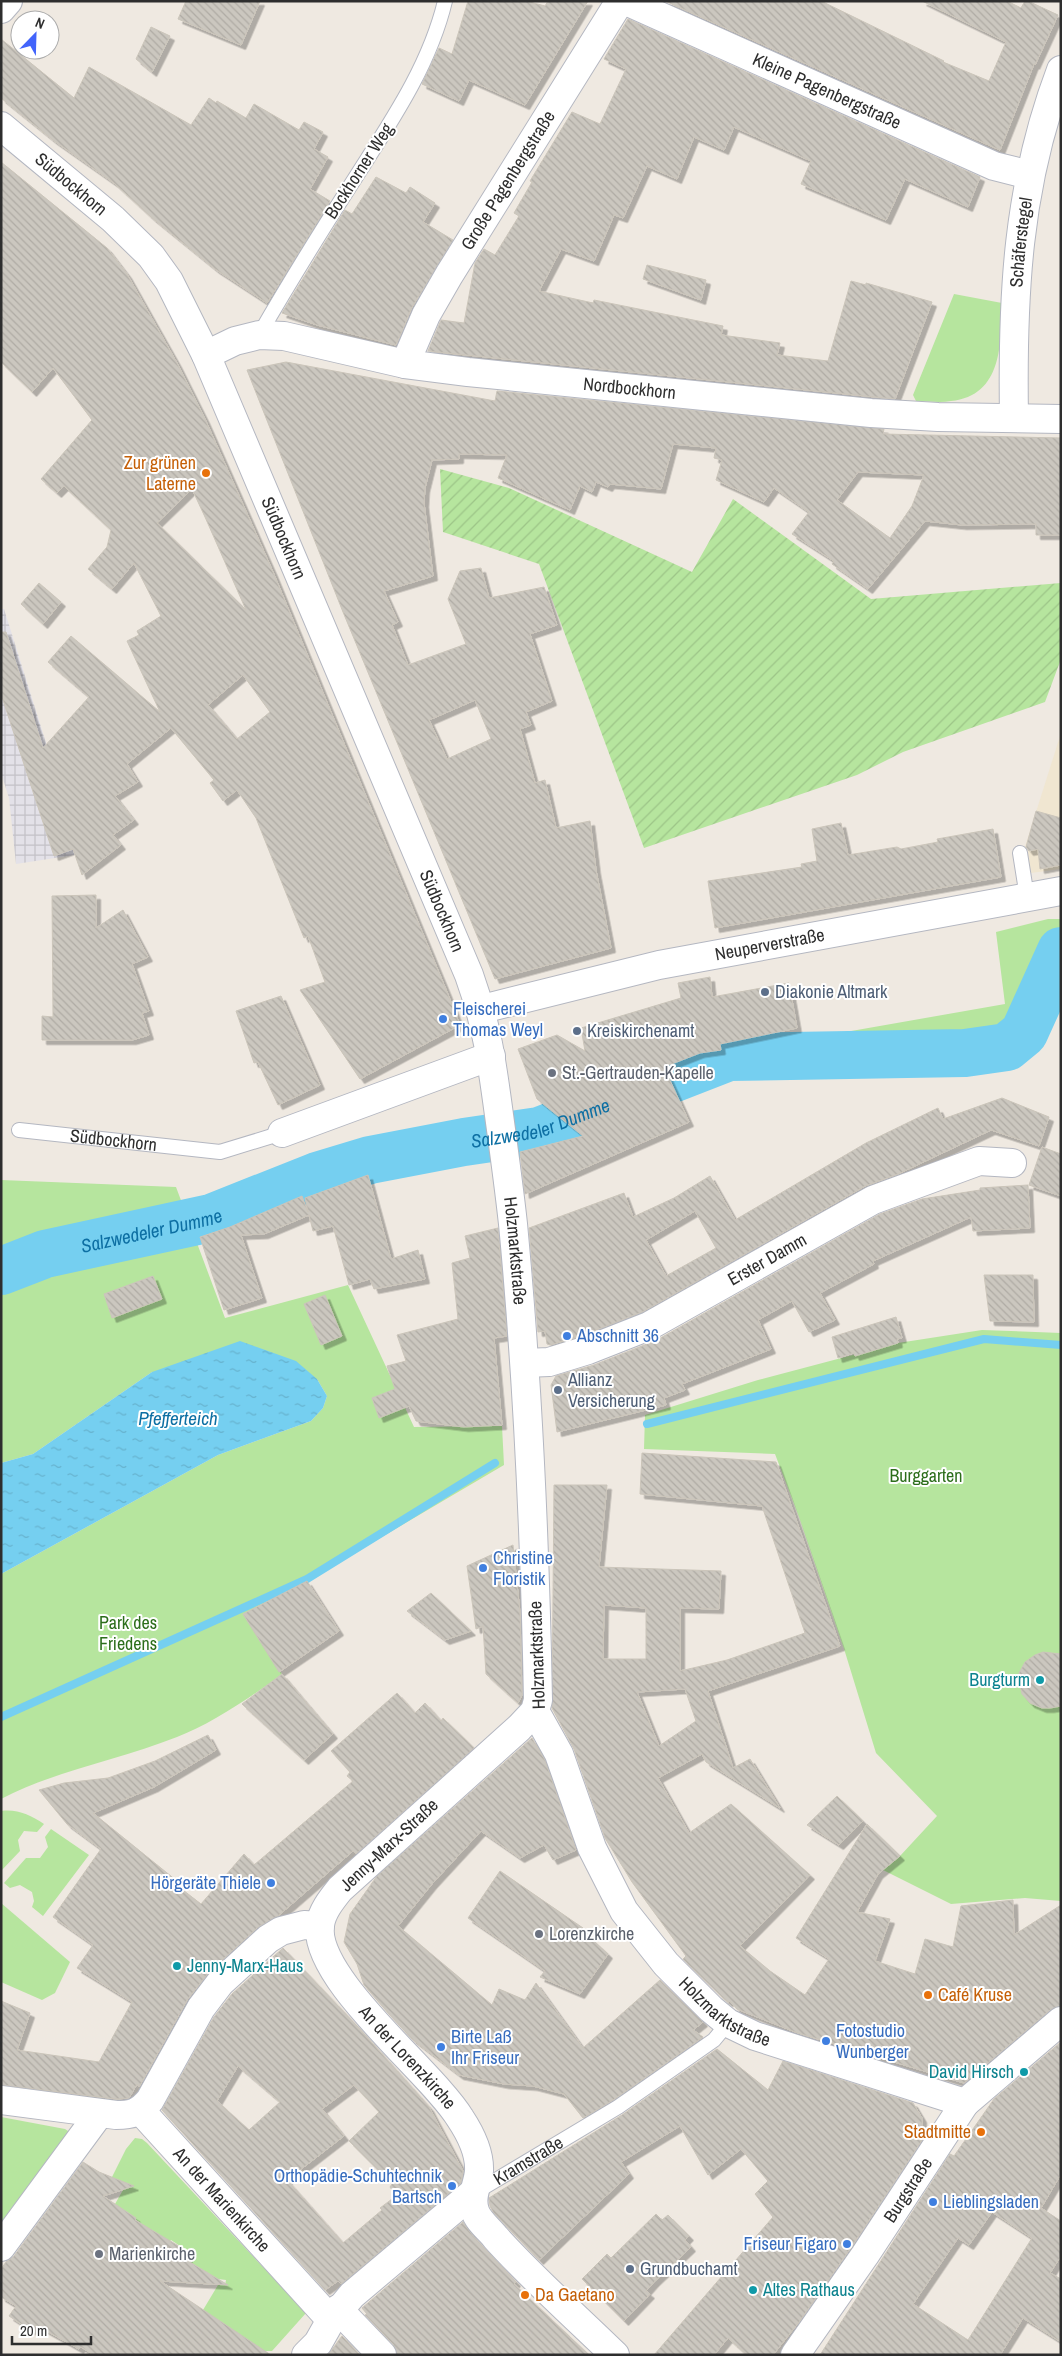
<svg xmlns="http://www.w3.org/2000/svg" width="1062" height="2356" viewBox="0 0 1062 2356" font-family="'Archivo Narrow',sans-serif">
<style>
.industrial{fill:url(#industrial-grid)}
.education{fill:#f0e6d1}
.grass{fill:#b6e59e}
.garden{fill:url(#garden-furrows)}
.water{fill:url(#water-ripples)}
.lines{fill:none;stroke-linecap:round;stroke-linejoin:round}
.stream{stroke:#75cff0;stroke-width:8}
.river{stroke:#75cff0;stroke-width:48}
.building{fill:url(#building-back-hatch);stroke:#cbc5ba;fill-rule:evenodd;filter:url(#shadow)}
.lane-casing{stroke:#b4b7c1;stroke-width:16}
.street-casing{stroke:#b4b7c1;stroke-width:30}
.secondary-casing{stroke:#b4b7c1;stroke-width:30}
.lane{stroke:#fff;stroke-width:14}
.street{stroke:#fff;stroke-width:28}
.secondary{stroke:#fff;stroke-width:28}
.food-dot{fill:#e8710a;stroke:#fff;stroke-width:2}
.service-dot{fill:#5c6f8a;stroke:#fff;stroke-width:2}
.shop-dot{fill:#3f7fe0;stroke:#fff;stroke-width:2}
.worship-dot{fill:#6b7280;stroke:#fff;stroke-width:2}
.culture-dot{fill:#0f9aa8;stroke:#fff;stroke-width:2}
.labels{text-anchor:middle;stroke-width:4;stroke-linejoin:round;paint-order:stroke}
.street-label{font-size:18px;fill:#2e2e2e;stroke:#fff}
.food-label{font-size:18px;fill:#c56008;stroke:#fff;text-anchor:end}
.service-label{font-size:18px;fill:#4e5e75;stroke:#fff;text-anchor:start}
.shop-label{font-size:18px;fill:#366cbe;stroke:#fff;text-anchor:start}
.worship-label{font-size:18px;fill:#5b616d;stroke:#fff;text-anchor:start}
.park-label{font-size:18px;fill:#2c6e1b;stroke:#fff}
.culture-label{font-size:18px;fill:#0d838f;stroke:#fff;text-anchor:end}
.water-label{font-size:19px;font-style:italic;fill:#0d6fa3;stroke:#fff}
</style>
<defs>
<pattern id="industrial-grid" width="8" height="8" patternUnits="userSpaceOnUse" patternTransform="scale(1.25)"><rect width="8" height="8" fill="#e3e1e8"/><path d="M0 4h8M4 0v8" fill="none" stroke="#c3c1c7"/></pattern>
<pattern id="garden-furrows" width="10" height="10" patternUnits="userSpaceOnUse" patternTransform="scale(1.25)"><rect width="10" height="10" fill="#b6e59e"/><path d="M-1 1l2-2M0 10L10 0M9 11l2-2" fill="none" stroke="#9dc588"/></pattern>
<pattern id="water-ripples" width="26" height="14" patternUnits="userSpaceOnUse" patternTransform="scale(1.25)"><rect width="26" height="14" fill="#75cff0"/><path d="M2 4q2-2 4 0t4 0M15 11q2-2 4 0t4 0" fill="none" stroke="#66b2ce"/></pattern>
<pattern id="building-back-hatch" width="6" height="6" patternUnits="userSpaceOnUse" patternTransform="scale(1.25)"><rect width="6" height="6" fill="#cbc7bf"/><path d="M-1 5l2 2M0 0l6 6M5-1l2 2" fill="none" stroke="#afaba4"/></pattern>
<filter id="shadow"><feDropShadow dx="4.5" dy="4.5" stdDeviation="0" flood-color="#0004"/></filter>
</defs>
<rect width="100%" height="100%" fill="#efe9e1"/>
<!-- industrial -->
<polygon class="industrial" points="1,609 4,609 81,854 16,864 9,798 1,773"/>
<!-- education -->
<polygon class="education" points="1061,733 1061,869 1031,873 1024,850"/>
<!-- grass -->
<g class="grass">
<path d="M954,294L1002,303C1001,342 1003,396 951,401C940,403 928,401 916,401L913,395Z"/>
<polygon points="1048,919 1061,919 1061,978 1039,1037 1009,1060 917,1064 825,1063 808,1066 800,1040 1005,1004 996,932"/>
<path d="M1,1180L176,1187L225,1318L348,1285L414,1427L502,1426L504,1465L307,1581L243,1614L282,1674C253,1696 211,1724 177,1737C119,1760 57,1770 1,1799V1574L218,1455L311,1421L323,1408L327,1396L317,1379L152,1372L33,1454L1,1463Z"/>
<polygon points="982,1330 1061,1333 1061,1901 1025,1898 951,1904 883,1870 900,1856 937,1816 876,1753 845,1652 799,1517 775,1454 644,1449 645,1415 758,1380 898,1343"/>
<path d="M1,1811C18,1809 30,1815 44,1824L37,1832L24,1831L18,1840L20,1851L1,1871Z"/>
<polygon points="51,1829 89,1855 43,1916 32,1907 34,1901 32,1892 20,1885 10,1888 4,1883 26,1858 40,1858 48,1847 45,1837"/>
<polygon points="1,1903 70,1962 55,1993 42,2000 1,1982"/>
<polygon points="1,2117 65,2129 68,2131 68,2135 1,2241"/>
<polygon points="135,2138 142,2139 147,2143 306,2313 272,2351 263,2351 247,2339 216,2325 219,2320 200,2315 218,2285 225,2285 226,2280 218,2279 188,2261 183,2248 171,2240 168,2244 115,2204 123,2190 129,2187 128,2183 122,2185 111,2179 126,2149"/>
</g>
<!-- garden -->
<polygon class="garden" points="440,469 509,488 692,572 733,499 871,599 1061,583 1061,659 1045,702 903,752 857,775 644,848 539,564 443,532"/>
<!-- water -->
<polygon class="water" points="240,1341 296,1361 317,1379 327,1396 323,1408 311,1421 218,1455 1,1574 1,1463 33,1454 152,1372"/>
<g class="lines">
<!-- stream -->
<g class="stream">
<polyline points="647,1424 984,1339 1061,1345"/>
<polyline points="1,1717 307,1579 495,1463"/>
</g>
<!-- river -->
<path class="river" id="s1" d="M1,1271L45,1254L211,1218L317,1176L370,1160L464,1142L539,1131L729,1057L965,1053L1007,1047L1024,1033L1061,951"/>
</g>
<!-- building -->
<g class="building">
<polygon points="186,1 260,1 241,45 178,19"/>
<polygon points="468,1 526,1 545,6 548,1 588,1 525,105 469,80 459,101 422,84 439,48 452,54"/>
<polygon points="665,1 821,1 944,61 943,62 989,81 1006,42 922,1 1007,1 1021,8 1025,1 1028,1 1058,15 1035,65 1034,64 1000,150"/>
<polygon points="628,19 980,177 968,207 905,179 886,220 801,184 811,161 734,127 724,150 694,137 677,179 647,166 623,218 614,215 594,261 561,249 539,291 593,303 594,300 723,326 721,335 780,343 777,355 828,361 851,281 866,285 866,283 932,302 895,399 428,351 441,320 464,323 475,263 484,249 495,255 519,216 514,213 532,182 530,181 572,112 600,124 626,69 604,59"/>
<polygon points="151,27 170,36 152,72 136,59"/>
<polygon points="1,39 74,98 89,67 191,125 209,98 216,103 217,101 246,118 254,104 299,130 304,122 323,132 314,149 328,157 310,189 330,201 267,303 215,269 151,217 114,183 53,140 1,98"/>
<path d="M1,162L107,248L127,274L177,363L205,419L273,572L447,992L460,1025L360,1079L300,990L325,982L308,936L304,938L256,818L237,790L223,801L210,783L214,780L171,728L127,764L138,782L115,796L134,820L113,835L121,845L82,875L73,849L54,856L1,694V632H6L43,748L89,697L48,662L71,636L160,712L127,641L139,635L137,631L161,616L134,563L112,589L88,569L107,547L111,530L64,486L57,493L41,479L92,420L53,368L32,392L1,362ZM192,489L205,517L246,610L157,523ZM243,675L270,712L237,739L208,705Z"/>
<polygon points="376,177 406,193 410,187 435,203 423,222 453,240 412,307 396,345 317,325 282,313 345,210 352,214"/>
<polygon points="647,265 706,280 701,300 643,279"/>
<path d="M286,362L495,401L497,391L884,429L883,434L1061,438V535H1036V524L962,525L925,521L868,589L832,564L834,561L792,534L809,512L774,488L764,502L716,480L722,460L714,458L716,448L673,444L661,489L610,484L608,487L596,482L592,492L580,486L570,510L498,478L507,455L459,454V459L432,460L425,488L424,503L433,576L384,591L398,622L392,625L408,665L466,644L448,599L460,571L481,568L489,598L544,587L557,625L530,634L552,701L526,712L531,725L520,729L535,783L545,780L556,828L590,821L596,870L611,948L495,979L343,612L247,370ZM858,472L924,475L912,506L890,538L837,500ZM475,700L491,739L447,759L429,720Z"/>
<polygon points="39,583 61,602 43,624 21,604"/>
<polygon points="1036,811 1061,818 1061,865 1040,869 1038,849 1029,851 1026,847"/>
<polygon points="841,823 848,855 897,847 901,849 938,842 937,839 993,829 1001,877 715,928 708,881 802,867 801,864 817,861 812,829"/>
<polygon points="96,895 96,928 123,910 148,957 132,964 149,1011 142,1013 149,1035 132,1040 42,1040 42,1016 53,1017 52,896"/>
<polygon points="710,977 712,997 789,983 797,1028 720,1044 721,1050 700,1053 664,1067 689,1122 525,1194 520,1152 583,1136 537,1099 518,1049 557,1035 585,1051 581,1028 681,998 678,983"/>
<polygon points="281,996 320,1085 278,1105 258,1062 254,1063 236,1011"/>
<path d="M1002,1098L1049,1117L1039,1146L991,1130L898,1174L865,1186L642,1312L583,1335L550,1345L547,1344L545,1331L538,1332L529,1228L624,1193L633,1217L674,1198L710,1176L735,1220L866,1143L938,1108L943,1119ZM695,1211L716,1248L666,1276L646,1240Z"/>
<polygon points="1042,1147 1061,1154 1061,1196 1029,1185"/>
<polygon points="368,1175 391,1259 418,1250 425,1279 374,1289 370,1279 349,1285 333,1226 313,1231 309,1215 264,1234 241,1235 262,1298 224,1310 200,1237 230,1227 302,1196 308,1212 305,1198"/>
<polygon points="1028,1185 1030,1228 973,1231 971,1217 873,1261 874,1264 820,1293 835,1320 809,1332 792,1301 758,1320 771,1349 682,1384 685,1390 664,1398 666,1405 557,1432 551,1385 556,1376 594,1365 657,1340 880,1214 922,1199 980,1190 980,1188"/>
<polygon points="498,1228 507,1336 494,1338 502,1425 464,1427 416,1421 409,1406 379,1418 372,1398 395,1389 387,1366 406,1361 397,1335 458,1319 452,1263 470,1258 465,1236"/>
<polygon points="984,1275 1033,1275 1034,1322 990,1321"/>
<polygon points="153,1276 162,1299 112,1318 104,1294"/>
<polygon points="325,1295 342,1336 321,1345 304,1304"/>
<polygon points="896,1317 902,1338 897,1339 898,1343 855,1356 854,1353 838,1358 832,1337"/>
<path d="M642,1453L776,1462L840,1646L708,1691L733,1768L750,1759L780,1808L706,1762L702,1754L658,1778L689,1833L731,1804L810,1875L740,1946L770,1971L805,1995L829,1959L796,1938L867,1824L900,1856L878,1874L857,1912L890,1919L875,1961L915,1974L925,1939L953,1947L961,1906L1013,1900L1014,1935L1061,1905V2006L1051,2009L964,2083L798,2033L737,2009L730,2001L728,2002L722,1997L683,1959L686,1956L632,1882L605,1838L574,1749L552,1708L554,1485H607L599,1567L721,1571L719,1609L680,1608V1671L727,1660L805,1633L762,1506L640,1494ZM604,1605L646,1608V1659H603ZM685,1689L696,1721L659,1746L637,1692Z"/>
<polygon points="513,1545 520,1613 522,1695 518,1703 486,1674 483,1626 476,1629 467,1566"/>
<polygon points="307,1581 339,1631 279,1672 243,1614"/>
<polygon points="431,1593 471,1631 445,1640 407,1611"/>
<polygon points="1043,1652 1061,1654 1061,1706 1050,1708 1042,1708 1030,1703 1022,1694 1019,1682 1019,1673 1025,1662 1035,1655"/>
<polygon points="282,1674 333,1734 304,1760 242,1704"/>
<polygon points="397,1693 415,1713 425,1703 441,1721 443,1718 474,1748 356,1854 353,1851 278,1916 258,1927 209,1972 187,2000 139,2087 137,2084 129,2098 117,2099 1,2085 1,2001 30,2013 17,2050 99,2062 132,2002 77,1968 93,1945 53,1917 101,1849 67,1824 39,1790 64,1783 108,1778 155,1761 208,1735 216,1750 154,1787 93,1813 172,1877 170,1880 201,1904 244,1854 254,1865 353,1781 347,1776 350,1772 331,1751"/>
<polygon points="532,1738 545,1760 576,1850 553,1860 544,1845 520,1858 481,1831 432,1884 398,1926 492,2005 499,1989 525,2000 536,1983 583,2048 660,1980 703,2022 693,2030 703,2037 613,2100 583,2118 564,2094 533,2086 504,2084 459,2075 412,2039 389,2014 364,1985 357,1964 344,1942 350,1914 377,1876"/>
<polygon points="837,1796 863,1821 839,1845 807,1825"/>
<polygon points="500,1871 583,1928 582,1930 608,1954 580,1994 540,1977 545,1971 468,1918"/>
<path d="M283,1948L357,2026L429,2107L463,2171L461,2183L341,2284L338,2281L325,2290L162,2110L214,2017L232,1994ZM238,2066L280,2102L249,2130L217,2101ZM354,2085L379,2112L349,2141L392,2184L390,2187L396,2196L380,2208L382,2210L343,2243L287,2180L344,2136L322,2109Z"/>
<path d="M1061,2042V2174L1041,2208L1061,2221V2256L1050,2273L1061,2279V2342L1023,2318L1000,2355H820L950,2154L954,2156L994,2099ZM992,2212L1032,2238L968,2340L913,2304L958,2238L969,2245Z"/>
<polygon points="717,2049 768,2090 783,2061 913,2103 922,2118 922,2140 852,2246 799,2322 773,2355 747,2355 728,2338 714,2355 654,2355 773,2217 755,2194 768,2181 741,2149 708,2175 680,2126 621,2162 629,2174 539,2260 493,2212 490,2206 489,2198 622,2115"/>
<polygon points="83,2162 99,2172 134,2186 103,2196 136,2218 135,2220 187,2251 188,2261 228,2285 160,2281 271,2355 94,2355 81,2347 79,2349 36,2325 32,2331 9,2316 16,2306 1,2297 1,2269 6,2262 14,2256"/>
<polygon points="656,2214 662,2220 668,2215 689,2236 685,2240 691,2247 654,2282 646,2291 650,2294 624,2321 582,2279 607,2254 611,2258"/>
<polygon points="463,2222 473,2236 516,2282 514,2284 589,2355 397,2355 393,2344 365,2315 367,2314 362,2308"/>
<polygon points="342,2336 360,2355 328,2355"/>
</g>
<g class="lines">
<defs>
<g id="lane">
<path d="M259,335C289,283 320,233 352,183C388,126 429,68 445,1"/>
<polyline points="1020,853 1027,897"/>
<path id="s2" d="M19,1130L220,1152L282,1133"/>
<path id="s3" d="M476,2192L618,2107L714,2040L728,2023"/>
</g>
<g id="street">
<path id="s4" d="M626,1L994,166L1030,175"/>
<polyline points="1,9 8,1"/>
<path id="s5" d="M206,355L235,341L259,335L284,336L405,364L468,372L871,413L938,417L1061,419"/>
<path id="s6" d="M405,364L426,315L449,275L620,1"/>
<path id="s7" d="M1014,418C1012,296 1017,186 1061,70"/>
<path id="s8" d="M482,1009L659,965L1061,891"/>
<polyline points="282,1133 491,1056"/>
<path id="s9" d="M525,1363L549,1362L588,1350L649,1326L873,1200L979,1161L1012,1163"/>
<path d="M1,2100L116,2115C132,2115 139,2113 150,2100L201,2008L220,1983L268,1939L281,1931L304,1925L320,1926"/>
<polyline points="965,2103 1061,2021"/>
<path id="s10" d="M141,2111L331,2320"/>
<polyline points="1,2247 99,2114"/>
<polyline points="338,2309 382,2355"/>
<polyline points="306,2355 318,2343 331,2320 352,2295 473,2193"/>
</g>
<g id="secondary">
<path id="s11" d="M1,126L113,219L151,256L169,281L206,355L469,975C487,1025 492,1063 499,1115C504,1151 509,1187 513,1224C528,1382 535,1541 538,1700L535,1711L519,1728L340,1889C332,1899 322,1911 320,1925C313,1979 432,2072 460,2118C470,2133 480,2152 479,2171C478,2185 470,2196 475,2211C478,2221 490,2230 496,2238C533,2279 575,2316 615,2355"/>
<path id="s12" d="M535,1711L559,1754L592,1848L624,1911L666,1964L711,2009L728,2023L755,2036L965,2103L865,2255L795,2355"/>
</g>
</defs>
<!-- lane casing -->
<use href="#lane" class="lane-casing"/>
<!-- street casing -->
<use href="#street" class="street-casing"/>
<!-- secondary casing -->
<use href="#secondary" class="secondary-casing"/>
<!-- lane -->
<use href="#lane" class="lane"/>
<!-- street -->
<use href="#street" class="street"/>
<!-- secondary -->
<use href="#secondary" class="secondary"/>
</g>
<!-- markers -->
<g class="food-dot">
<circle cx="206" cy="473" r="5"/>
<circle cx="928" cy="1995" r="5"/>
<circle cx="981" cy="2132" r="5"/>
<circle cx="525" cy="2295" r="5"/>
</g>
<g class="service-dot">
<circle cx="765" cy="992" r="5"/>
<circle cx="577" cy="1031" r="5"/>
<circle cx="558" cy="1390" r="5"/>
<circle cx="630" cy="2269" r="5"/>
</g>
<g class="shop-dot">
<circle cx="443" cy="1019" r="5"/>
<circle cx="567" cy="1336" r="5"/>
<circle cx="483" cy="1568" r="5"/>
<circle cx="271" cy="1883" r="5"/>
<circle cx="826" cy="2041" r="5"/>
<circle cx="441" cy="2047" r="5"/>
<circle cx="452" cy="2186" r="5"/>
<circle cx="933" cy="2202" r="5"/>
<circle cx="847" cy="2244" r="5"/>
</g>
<g class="worship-dot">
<circle cx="552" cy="1073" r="5"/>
<circle cx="539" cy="1934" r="5"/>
<circle cx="99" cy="2254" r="5"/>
</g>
<g class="culture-dot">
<circle cx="1040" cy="1680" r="5"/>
<circle cx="177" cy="1966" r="5"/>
<circle cx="1024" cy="2072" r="5"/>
<circle cx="753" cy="2290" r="5"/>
</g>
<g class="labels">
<!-- street labels -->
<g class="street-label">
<text dy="6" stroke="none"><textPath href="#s4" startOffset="220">Kleine Pagenbergstraße</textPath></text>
<text transform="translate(359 171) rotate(-57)" y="6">Bockhorner Weg</text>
<text dy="6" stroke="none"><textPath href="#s6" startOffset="211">Große Pagenbergstraße</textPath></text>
<text dy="6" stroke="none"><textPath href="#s11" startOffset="91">Südbockhorn</textPath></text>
<text dy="6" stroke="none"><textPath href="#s7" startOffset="176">Schäferstegel</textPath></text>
<text dy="6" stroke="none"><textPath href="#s5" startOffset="432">Nordbockhorn</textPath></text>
<text dy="6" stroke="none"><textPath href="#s11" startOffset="511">Südbockhorn</textPath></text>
<text dy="6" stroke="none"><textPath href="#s11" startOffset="916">Südbockhorn</textPath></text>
<text dy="6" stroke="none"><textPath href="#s8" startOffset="295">Neuperverstraße</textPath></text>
<text dy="6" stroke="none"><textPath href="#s2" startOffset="95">Südbockhorn</textPath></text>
<text dy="6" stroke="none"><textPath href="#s11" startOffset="1266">Holzmarktstraße</textPath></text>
<text dy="6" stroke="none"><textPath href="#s9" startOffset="266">Erster Damm</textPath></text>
<text transform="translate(537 1655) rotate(-92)" y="6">Holzmarktstraße</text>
<text transform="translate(389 1845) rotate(-43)" y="6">Jenny-Marx-Straße</text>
<text dy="6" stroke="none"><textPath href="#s12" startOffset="364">Holzmarktstraße</textPath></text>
<text dy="6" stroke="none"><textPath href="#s11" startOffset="2195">An der Lorenzkirche</textPath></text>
<text dy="6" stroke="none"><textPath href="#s3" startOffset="61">Kramstraße</textPath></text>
<text transform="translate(908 2190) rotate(-57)" y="6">Burgstraße</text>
<text dy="6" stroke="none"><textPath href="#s10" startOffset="120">An der Marienkirche</textPath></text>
</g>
<!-- food labels -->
<g class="food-label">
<text x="196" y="469">Zur grünen<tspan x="196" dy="21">Laterne</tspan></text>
<text x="938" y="2001" text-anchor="start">Café Kruse</text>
<text x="971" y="2138">Stadtmitte</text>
<text x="535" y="2301" text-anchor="start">Da Gaetano</text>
</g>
<!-- service labels -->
<g class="service-label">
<text x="775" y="998">Diakonie Altmark</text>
<text x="587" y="1037">Kreiskirchenamt</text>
<text x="568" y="1386">Allianz<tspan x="568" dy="21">Versicherung</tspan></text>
<text x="640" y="2275">Grundbuchamt</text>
</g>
<!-- shop labels -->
<g class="shop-label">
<text x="453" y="1015">Fleischerei<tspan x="453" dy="21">Thomas Weyl</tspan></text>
<text x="577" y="1342">Abschnitt 36</text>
<text x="493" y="1564">Christine<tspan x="493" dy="21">Floristik</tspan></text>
<text x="261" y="1889" text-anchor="end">Hörgeräte Thiele</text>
<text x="836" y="2037">Fotostudio<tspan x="836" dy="21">Wunberger</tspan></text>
<text x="451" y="2043">Birte Laß<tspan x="451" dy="21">Ihr Friseur</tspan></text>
<text x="442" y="2182" text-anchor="end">Orthopädie-Schuhtechnik<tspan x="442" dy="21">Bartsch</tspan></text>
<text x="943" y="2208">Lieblingsladen</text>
<text x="837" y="2250" text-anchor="end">Friseur Figaro</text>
</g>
<!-- worship labels -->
<g class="worship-label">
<text x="562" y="1079">St.-Gertrauden-Kapelle</text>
<text x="549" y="1940">Lorenzkirche</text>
<text x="109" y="2260">Marienkirche</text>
</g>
<!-- park labels -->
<g class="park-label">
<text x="926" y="1482">Burggarten</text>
<text x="128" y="1629">Park des<tspan x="128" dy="21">Friedens</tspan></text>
</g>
<!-- culture labels -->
<g class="culture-label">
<text x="1030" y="1686">Burgturm</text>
<text x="187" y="1972" text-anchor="start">Jenny-Marx-Haus</text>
<text x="1014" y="2078">David Hirsch</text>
<text x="763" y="2296" text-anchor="start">Altes Rathaus</text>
</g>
<!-- water labels -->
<g class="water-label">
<text dy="7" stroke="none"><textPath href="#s1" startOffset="561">Salzwedeler Dumme</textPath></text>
<text dy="7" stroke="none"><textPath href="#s1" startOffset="156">Salzwedeler Dumme</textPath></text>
<text x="178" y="1425">Pfefferteich</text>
</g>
</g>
<!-- border -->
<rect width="1062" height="2356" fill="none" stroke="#2e2e2e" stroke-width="5"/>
<!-- north arrow -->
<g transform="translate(35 35) rotate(23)"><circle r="24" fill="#ffffff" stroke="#ababab"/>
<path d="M0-4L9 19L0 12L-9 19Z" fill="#4264fb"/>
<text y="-8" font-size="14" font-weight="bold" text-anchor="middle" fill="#2e2e2e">N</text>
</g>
<!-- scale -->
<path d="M12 2336v8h79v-8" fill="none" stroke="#2e2e2e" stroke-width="2.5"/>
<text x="20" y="2336" font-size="15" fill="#2e2e2e" stroke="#ffffff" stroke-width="4" paint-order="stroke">20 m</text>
</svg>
